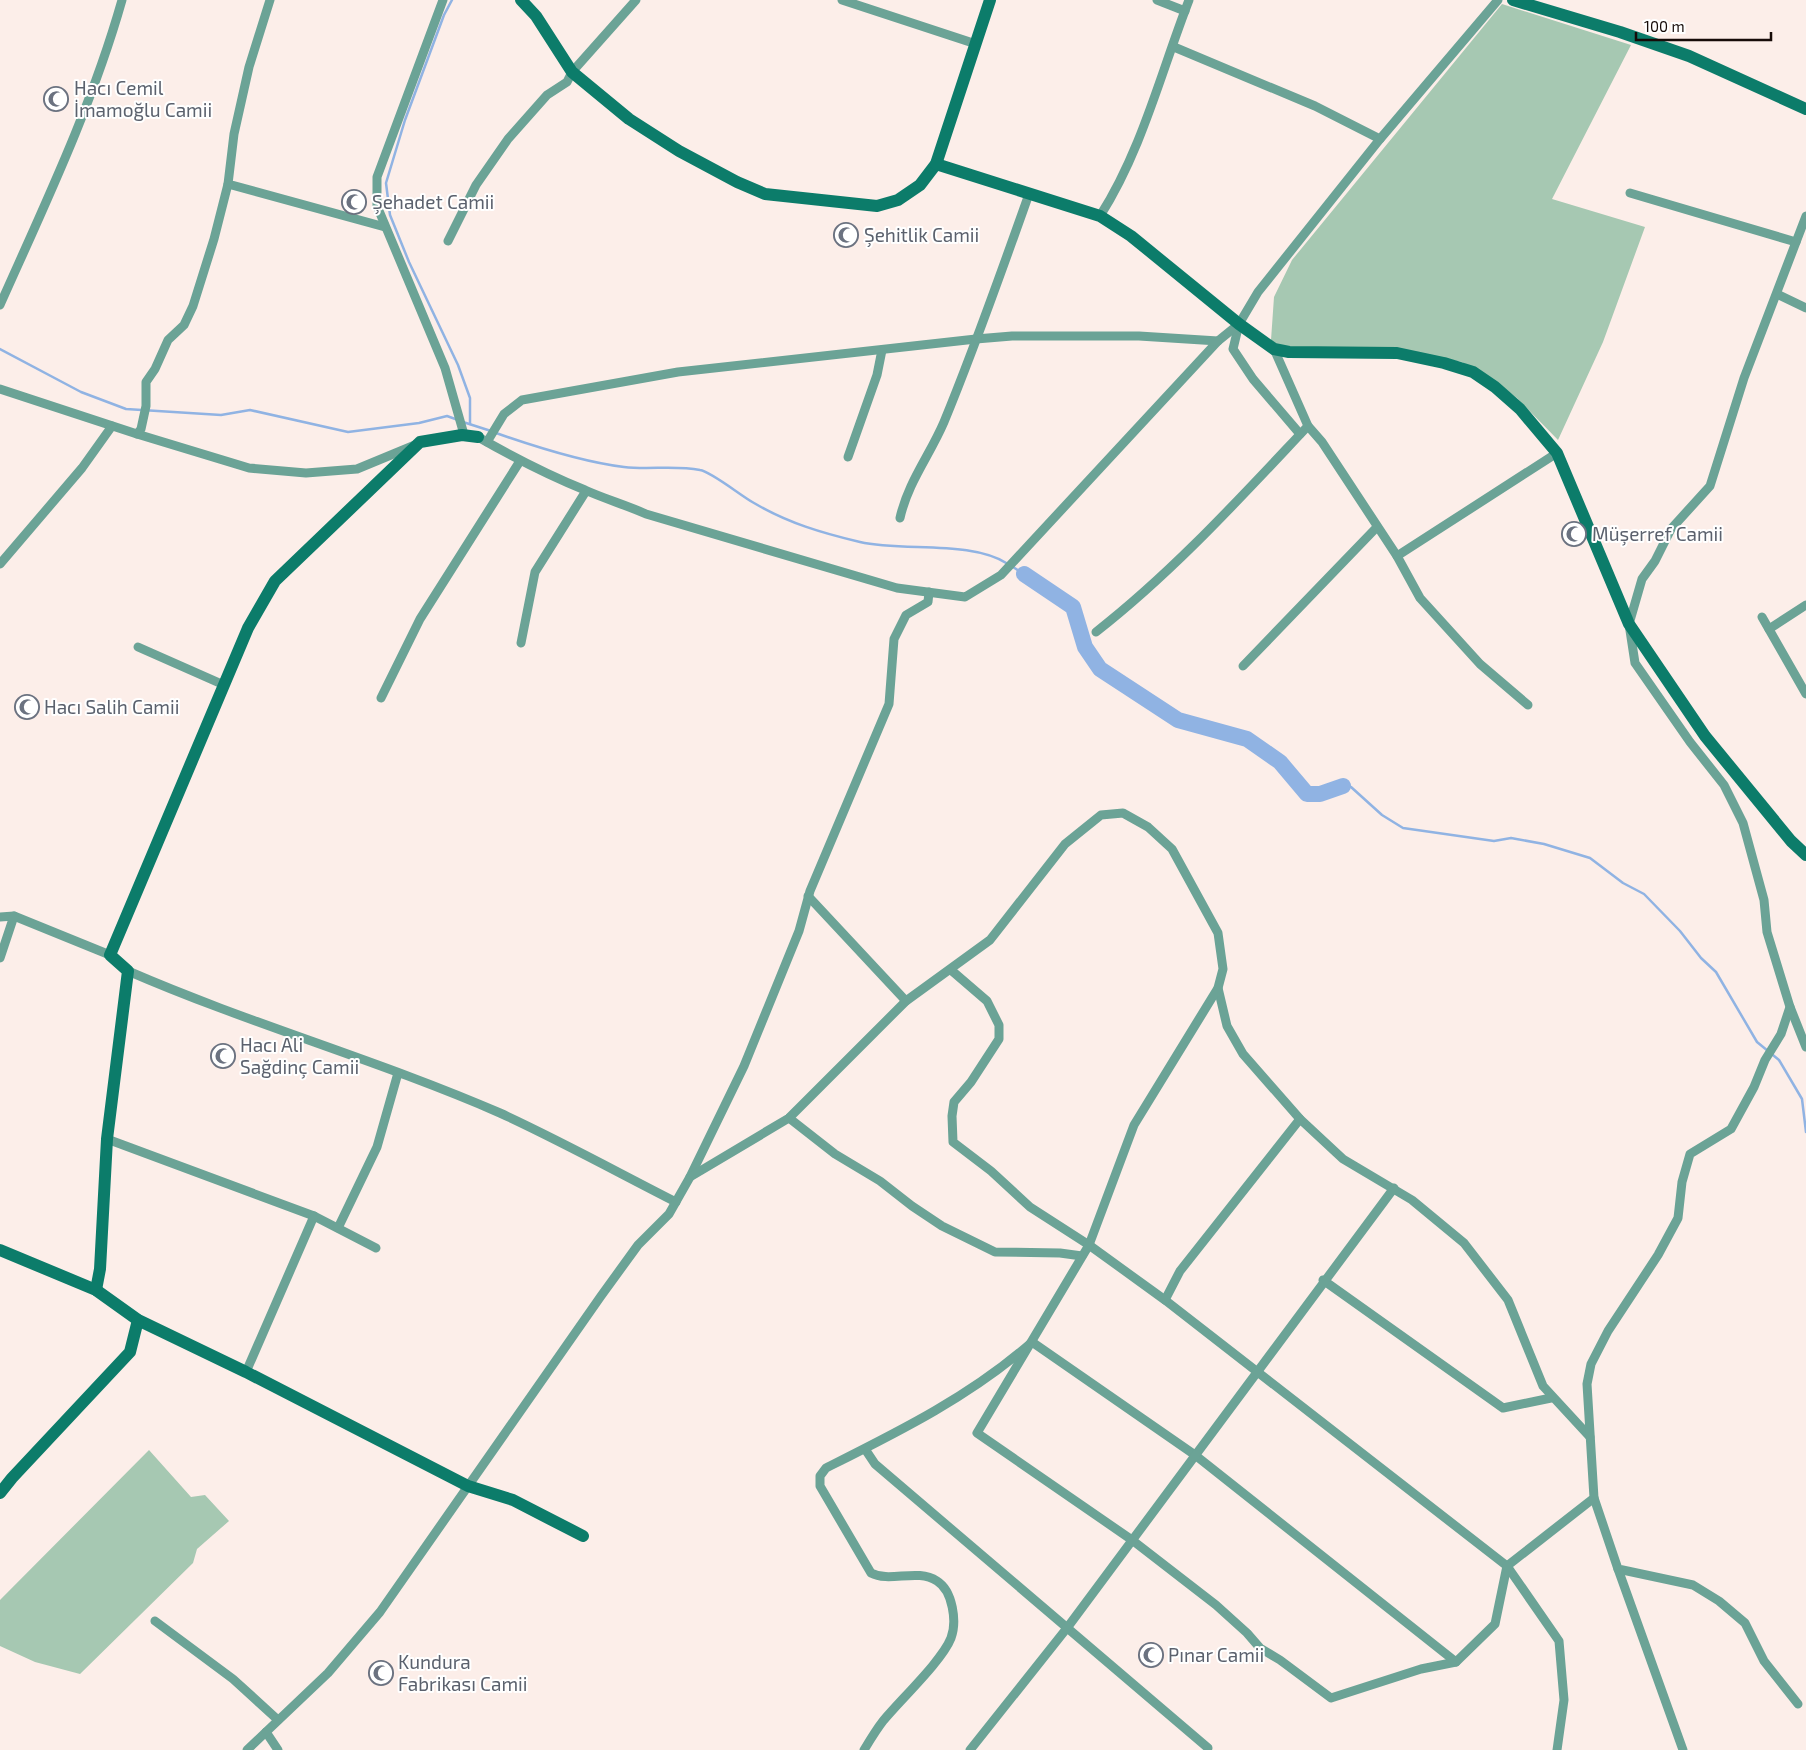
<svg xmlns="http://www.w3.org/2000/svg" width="1806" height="1750" viewBox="0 0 1806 1750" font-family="'Exo 2',sans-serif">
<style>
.green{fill:#a6c8b2}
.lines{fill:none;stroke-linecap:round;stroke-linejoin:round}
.stream{stroke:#90b3e3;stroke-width:2.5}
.river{stroke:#90b3e3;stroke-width:16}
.street{stroke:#6ba396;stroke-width:9}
.secondary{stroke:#0c7c6a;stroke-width:12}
.labels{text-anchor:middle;stroke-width:4;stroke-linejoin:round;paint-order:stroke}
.worship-label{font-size:19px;fill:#5b616d;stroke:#fff;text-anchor:start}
</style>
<rect width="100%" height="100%" fill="#fceee9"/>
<!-- green -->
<g class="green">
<polygon points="1502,4 1631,45 1552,199 1645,227 1603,342 1558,440 1517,398 1493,380 1462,362 1407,352 1278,348 1271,340 1274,297 1292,260"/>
<polygon points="149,1450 191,1497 205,1495 229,1521 197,1549 193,1563 80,1674 35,1662 0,1646 0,1600"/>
</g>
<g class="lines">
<!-- stream -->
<g class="stream">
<polyline points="452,0 444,15 405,120 386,183 390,215 409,262 458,365 470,398 470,424"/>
<polyline points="0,349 81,392 126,409 221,415 250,410 348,432 419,423 447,416 458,420"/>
<polyline points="463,422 491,431"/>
<path d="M496,433C536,447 582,462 624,467C649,470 675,465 700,470C712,472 741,496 754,503C788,523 822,533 860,542C904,552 971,540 1008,564"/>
<polyline points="1013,567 1024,574"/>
<polyline points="1343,786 1351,787 1382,815 1403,828 1494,841 1511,838 1544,844 1590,858 1623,883 1644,894 1680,931 1701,958 1716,972 1757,1042 1779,1060 1802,1099 1806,1132"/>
</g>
<!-- river -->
<polyline class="river" points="1024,574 1073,607 1085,647 1100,669 1178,720 1247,739 1280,762 1307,794 1320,794 1343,786"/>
<!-- street -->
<g class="street">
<polyline points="270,0 249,67 234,134 228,184 385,227"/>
<polyline points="443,0 377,177 377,206 445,368 463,431 462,435"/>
<polyline points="842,0 976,44"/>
<polyline points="1157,0 1185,11"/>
<polyline points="1174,47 1315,106 1380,139"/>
<polyline points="1630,193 1796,242"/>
<path d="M1100,216C1142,150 1161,72 1189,0"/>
<polyline points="448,241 476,185 508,139 547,95 567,82 572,72 636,0"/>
<polyline points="1777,294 1806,308"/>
<path d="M0,305C45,204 92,106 122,0"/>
<polyline points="1239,324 1233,349 1253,379 1300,434"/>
<polyline points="1274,349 1308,426 1322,442 1397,556 1420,598 1480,664 1528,705"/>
<polyline points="0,389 137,434 249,468 306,473 357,469 415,445"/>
<polyline points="137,434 141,429 146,406 146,382 155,369 168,340 184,325 193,306 214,239 228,184"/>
<path d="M478,437C513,457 548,475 585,490C605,499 626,505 646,514L897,588L965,597L1001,575L1218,341L1239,324L1258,292L1380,139L1498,0"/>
<polyline points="487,442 504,414 522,400 678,372 976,339 1012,336 1139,336 1218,341"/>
<polyline points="848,457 877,375 882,350"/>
<path d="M900,518C908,482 930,455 944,422C975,347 1002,270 1029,194"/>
<polyline points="1397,556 1557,453"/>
<polyline points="0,564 82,468 112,426"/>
<polyline points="1762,617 1806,694"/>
<polyline points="1769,629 1806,605"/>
<path d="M1096,632C1174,571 1241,497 1308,426"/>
<polyline points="521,643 535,572 586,491"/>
<polyline points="138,647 224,685"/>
<polyline points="1243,666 1377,527"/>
<polyline points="381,698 420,619 520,461"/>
<polyline points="808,896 906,1001"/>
<polyline points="0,917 14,916 110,955"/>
<polyline points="0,958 14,916"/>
<polyline points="951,970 987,1001 999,1025 999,1039 971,1082 954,1102 952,1116 953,1142 991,1171 1030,1207 1089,1245 1165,1300 1507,1566 1559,1641 1564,1700 1557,1750"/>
<path d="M128,971C250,1024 378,1060 500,1113C559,1140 617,1172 676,1202"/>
<polyline points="1218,988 1227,1026 1243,1054 1300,1119 1343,1159 1412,1200 1464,1243 1508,1300 1543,1386 1590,1437"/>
<polyline points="1790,1007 1806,1047"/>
<polyline points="789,1118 835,1154 880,1181 912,1206 942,1226 995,1252 1060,1253 1082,1256"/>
<polyline points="107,1139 314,1216 376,1248"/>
<polyline points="690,1177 744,1066 799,931 810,891 889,704 894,639 906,615 928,602 929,592"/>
<polyline points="338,1228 377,1147 398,1073"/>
<polyline points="1323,1280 1503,1408 1551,1398"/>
<polyline points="1165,1300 1180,1271 1300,1119"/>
<polyline points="246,1372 314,1216"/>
<polyline points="865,1449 875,1464 1208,1748"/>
<polyline points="1594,1498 1618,1569 1693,1585 1719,1601 1745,1623 1764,1661 1798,1704"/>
<polyline points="1618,1569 1683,1750"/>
<polyline points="155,1621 233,1679 278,1720"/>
<polyline points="266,1732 278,1750"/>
<polyline points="247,1750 328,1673 380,1612 601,1296 638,1245 669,1214 690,1177 789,1118 906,1001 990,940 1065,844 1101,815 1123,813 1148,827 1172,849 1218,933 1223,969 1218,988 1134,1125 1089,1245 977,1433 1132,1540 1216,1605 1247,1633 1260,1648 1280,1660 1331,1698 1421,1669 1456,1662 1495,1624 1507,1566 1594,1498 1587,1384 1591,1364 1608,1331 1658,1255 1678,1218 1682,1182 1690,1154 1731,1129 1754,1087 1765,1060 1781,1034 1790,1007 1767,932 1764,900 1743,823 1724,785 1690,742 1635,663 1629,624 1642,579 1655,561 1671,529 1710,486 1744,378 1806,216"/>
<path d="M864,1750C870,1740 876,1730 883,1721C900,1700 942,1661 951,1638C957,1622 953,1591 937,1581C917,1568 890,1583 871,1573L820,1486V1476L826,1468C898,1432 971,1396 1032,1342L1195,1455L1456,1662"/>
<polyline points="970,1750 1067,1628 1394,1188"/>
</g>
<!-- secondary -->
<g class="secondary">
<polyline points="521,0 536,16 572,72 629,119 679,151 737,182 765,194 877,206 898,200 920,185 936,164 990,0"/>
<polyline points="1513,0 1620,32 1689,56 1806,109"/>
<polyline points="936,164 1100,216 1131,236 1239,324 1274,349 1289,352 1397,353 1444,363 1473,372 1495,387 1520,409 1557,453 1629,624 1705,736 1791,841 1806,855"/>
<polyline points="0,1250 96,1290 138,1320 246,1372 468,1486 513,1500 583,1536"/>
<polyline points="96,1290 100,1269 107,1139 128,971 110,955 248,628 275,581 420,442 462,435 478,437"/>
<polyline points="0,1493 12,1478 130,1352 138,1320"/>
</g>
</g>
<!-- icons -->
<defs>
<symbol id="mosque-ring" viewBox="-11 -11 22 22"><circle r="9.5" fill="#fff" stroke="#6b7280" stroke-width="1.5"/><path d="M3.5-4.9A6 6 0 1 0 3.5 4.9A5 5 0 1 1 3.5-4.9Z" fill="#6b7280"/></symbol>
</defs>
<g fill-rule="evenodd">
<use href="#mosque-ring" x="42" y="85" width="28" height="28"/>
<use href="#mosque-ring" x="340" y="188" width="28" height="28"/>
<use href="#mosque-ring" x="832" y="221" width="28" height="28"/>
<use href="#mosque-ring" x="1560" y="520" width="28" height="28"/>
<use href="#mosque-ring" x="13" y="693" width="28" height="28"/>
<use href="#mosque-ring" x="209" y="1042" width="28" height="28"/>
<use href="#mosque-ring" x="1137" y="1641" width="28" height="28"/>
<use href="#mosque-ring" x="367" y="1659" width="28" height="28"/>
</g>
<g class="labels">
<!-- worship labels -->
<g class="worship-label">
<text x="74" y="95">Hacı Cemil<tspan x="74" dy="22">İmamoğlu Camii</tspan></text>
<text x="372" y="209">Şehadet Camii</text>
<text x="864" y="242">Şehitlik Camii</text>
<text x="1592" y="541">Müşerref Camii</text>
<text x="44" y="714">Hacı Salih Camii</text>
<text x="240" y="1052">Hacı Ali<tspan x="240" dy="22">Sağdinç Camii</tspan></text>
<text x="1168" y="1662">Pınar Camii</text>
<text x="398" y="1669">Kundura<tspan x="398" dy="22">Fabrikası Camii</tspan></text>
</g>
</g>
<!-- scale -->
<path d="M1636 32v8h135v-8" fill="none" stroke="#160b08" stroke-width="2.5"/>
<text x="1644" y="32" font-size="15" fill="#160b08" stroke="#ffffff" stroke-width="4" paint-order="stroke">100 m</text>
</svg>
